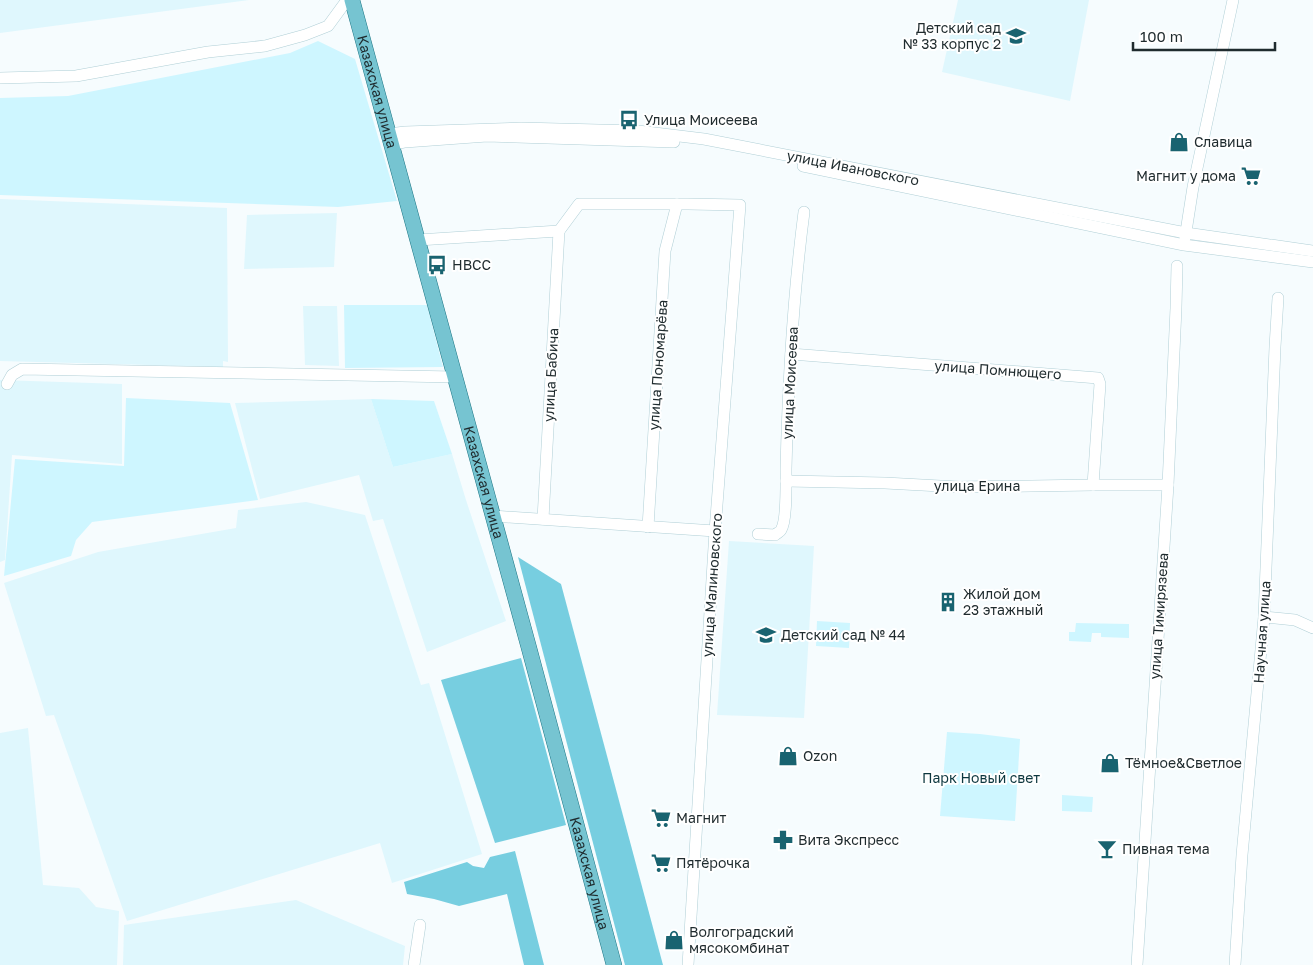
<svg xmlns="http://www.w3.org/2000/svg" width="1313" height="965" viewBox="0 0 1313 965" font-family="'Golos Text',sans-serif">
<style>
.built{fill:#dff7fd}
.green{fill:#cef6ff}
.forest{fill:#77cee0}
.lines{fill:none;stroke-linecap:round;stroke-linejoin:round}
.minor-casing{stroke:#b0cfd6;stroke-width:12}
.major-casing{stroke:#1c7584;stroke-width:16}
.minor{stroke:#fff;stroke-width:11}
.major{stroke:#76c4d1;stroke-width:15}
.labels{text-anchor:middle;stroke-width:4;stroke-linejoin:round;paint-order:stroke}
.poi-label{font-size:14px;fill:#1f2b2e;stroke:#fff;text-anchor:start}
.street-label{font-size:14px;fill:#1f2b2e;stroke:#fff}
.park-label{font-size:14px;fill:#0d373f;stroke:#fff}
</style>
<rect width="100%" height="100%" fill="#f6fcfe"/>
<!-- built -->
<g class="built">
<polygon points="0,0 249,0 0,33"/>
<polygon points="958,0 1089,0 1070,101 942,72"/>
<polygon points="0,199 227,208 228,362 223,361 223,367 0,361"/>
<polygon points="337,213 334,267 244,269 247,215"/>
<polygon points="303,306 337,306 339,366 305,365"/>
<polygon points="0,380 122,384 122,464 12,455 5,560 0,562"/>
<polygon points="371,399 393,467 452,454 466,500 506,621 427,652 383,519 373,521 359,475 260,499 235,403"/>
<polygon points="306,502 365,515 421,685 429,683 482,854 392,883 380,843 127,921 54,715 46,716 4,583 98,552 236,528 238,510"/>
<polygon points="729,541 814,546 804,718 717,715"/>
<polygon points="28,728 43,885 79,888 96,907 119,911 117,965 0,965 0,733"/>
<polygon points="296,900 405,946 403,965 123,965 124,925"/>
</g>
<!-- green -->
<g class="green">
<polygon points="318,41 355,59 397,201 338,207 0,195 0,98 68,96 290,53"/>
<polygon points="344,305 427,305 443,367 345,368"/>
<polygon points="126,398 230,403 258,500 92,522 76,540 71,556 4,576 15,459 124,466"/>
<polygon points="371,399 434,401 452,454 393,467"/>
<polygon points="817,621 850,623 849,648 816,646"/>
<polygon points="1076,623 1129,624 1129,638 1101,637 1101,633 1092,633 1091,642 1069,641 1069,632 1075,632"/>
<polygon points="947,732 980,734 1020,739 1015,821 940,816"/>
<polygon points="1062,795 1093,797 1092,812 1062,811"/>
</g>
<!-- forest -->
<g class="forest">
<polygon points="518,557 561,584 663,965 625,965"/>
<polygon points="521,658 566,825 495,843 441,680"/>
<polygon points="515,851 544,965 524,965 507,894 459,906 434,899 407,894 404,882 467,862 473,866 484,868 490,857"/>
</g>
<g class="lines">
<defs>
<g id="minor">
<polyline points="0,78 76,76 208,52 265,46 305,35 328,26 347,0"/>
<polyline points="389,134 405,132 521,128 638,131 704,139 1186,233 1313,251"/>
<polyline points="392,145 405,142 487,136 674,142"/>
<polyline points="803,166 1184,245 1313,262"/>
<polyline points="1185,238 1193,187 1233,0"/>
<polyline points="418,240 559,231 579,204 688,204 740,205 715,531 688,965"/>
<polyline points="791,354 1098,378 1100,384 1093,485"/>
<polyline points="7,384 12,375 22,369 455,377"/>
<polyline points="786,481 885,483 959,487 1093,485 1168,485"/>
<polyline points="493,516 715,531"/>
<polyline points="543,519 559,231"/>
<polyline points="648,527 665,251 677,204"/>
<path d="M758,534L775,535C777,533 780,532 781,530C787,521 786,482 786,469C788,383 793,297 804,212"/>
<polyline points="1264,617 1295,620 1313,628"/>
<polyline points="414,965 420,925"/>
<polyline points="1137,965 1168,485 1176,308 1177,266"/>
<polyline points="1235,965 1242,855 1264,617 1275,347 1278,298"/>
</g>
<g id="major">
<path id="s1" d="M352,0L529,648L614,965"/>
</g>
</defs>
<!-- minor casing -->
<use href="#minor" class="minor-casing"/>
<!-- major casing -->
<use href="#major" class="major-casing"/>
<!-- minor -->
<use href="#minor" class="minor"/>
<!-- major -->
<use href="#major" class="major"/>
</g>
<!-- icons -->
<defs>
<symbol id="school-bare" viewBox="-9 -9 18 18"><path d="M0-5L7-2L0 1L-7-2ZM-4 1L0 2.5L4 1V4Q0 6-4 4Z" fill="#196370" stroke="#fff" stroke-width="2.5" paint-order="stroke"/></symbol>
<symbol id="bus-bare" viewBox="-9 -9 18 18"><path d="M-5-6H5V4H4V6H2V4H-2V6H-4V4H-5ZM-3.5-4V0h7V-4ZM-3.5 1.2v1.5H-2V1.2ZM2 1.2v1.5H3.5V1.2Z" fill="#196370" stroke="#fff" stroke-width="2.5" paint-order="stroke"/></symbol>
<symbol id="shop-bare" viewBox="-9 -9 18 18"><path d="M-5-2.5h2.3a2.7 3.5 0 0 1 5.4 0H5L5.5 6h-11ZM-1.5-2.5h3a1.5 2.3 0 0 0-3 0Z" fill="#196370" stroke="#fff" stroke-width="2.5" paint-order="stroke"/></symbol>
<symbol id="supermarket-bare" viewBox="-9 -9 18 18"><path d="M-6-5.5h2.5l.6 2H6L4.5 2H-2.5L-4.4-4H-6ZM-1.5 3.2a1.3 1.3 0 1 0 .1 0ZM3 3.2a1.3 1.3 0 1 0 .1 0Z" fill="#196370" stroke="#fff" stroke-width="2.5" paint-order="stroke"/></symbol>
<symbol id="building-bare" viewBox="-9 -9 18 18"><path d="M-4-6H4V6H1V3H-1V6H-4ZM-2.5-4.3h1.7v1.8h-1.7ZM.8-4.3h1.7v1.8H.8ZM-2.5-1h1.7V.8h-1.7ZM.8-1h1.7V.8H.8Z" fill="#196370" stroke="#fff" stroke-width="2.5" paint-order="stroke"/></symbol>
<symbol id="pharmacy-bare" viewBox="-9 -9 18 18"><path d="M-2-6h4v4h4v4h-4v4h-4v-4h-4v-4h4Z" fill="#196370" stroke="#fff" stroke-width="2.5" paint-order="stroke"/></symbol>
<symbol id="bar-bare" viewBox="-9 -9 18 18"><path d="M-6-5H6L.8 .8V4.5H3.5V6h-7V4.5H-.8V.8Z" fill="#196370" stroke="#fff" stroke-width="2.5" paint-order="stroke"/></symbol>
</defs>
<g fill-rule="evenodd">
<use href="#school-bare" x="1002" y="22" width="28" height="28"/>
<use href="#bus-bare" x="615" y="106" width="28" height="28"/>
<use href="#shop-bare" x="1165" y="128" width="28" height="28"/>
<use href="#supermarket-bare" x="1237" y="162" width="28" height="28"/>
<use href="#bus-bare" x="423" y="251" width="28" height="28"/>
<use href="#building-bare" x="934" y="588" width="28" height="28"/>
<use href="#school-bare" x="752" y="621" width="28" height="28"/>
<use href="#shop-bare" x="774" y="742" width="28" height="28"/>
<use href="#shop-bare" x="1096" y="749" width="28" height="28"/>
<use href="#supermarket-bare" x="647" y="804" width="28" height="28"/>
<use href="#pharmacy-bare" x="769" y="826" width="28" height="28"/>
<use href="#bar-bare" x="1093" y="835" width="28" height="28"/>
<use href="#supermarket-bare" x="647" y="849" width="28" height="28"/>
<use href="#shop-bare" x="660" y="926" width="28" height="28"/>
</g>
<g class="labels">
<!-- poi labels -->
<g class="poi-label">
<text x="1001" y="33" text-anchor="end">Детский сад<tspan x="1001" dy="16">№ 33 корпус 2</tspan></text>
<text x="644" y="125">Улица Моисеева</text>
<text x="1194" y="147">Славица</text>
<text x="1236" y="181" text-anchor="end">Магнит у дома</text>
<text x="452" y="270">НВСС</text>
<text x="963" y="599">Жилой дом<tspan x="963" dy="16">23 этажный</tspan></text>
<text x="781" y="640">Детский сад № 44</text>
<text x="803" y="761">Ozon</text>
<text x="1125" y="768">Тёмное&amp;Светлое</text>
<text x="676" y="823">Магнит</text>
<text x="798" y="845">Вита Экспресс</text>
<text x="1122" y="854">Пивная тема</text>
<text x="676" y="868">Пятёрочка</text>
<text x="689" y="937">Волгоградский<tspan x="689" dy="16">мясокомбинат</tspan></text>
</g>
<!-- street labels -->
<g class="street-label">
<text dy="5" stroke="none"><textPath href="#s1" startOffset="95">Казахская улица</textPath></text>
<text transform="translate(853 168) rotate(11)" y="5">улица Ивановского</text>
<text transform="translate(658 365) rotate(-86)" y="5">улица Пономарёва</text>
<text transform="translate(998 370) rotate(4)" y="5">улица Помнющего</text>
<text transform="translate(551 375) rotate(-87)" y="5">улица Бабича</text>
<text transform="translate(790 383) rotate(-87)" y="5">улица Моисеева</text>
<text dy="5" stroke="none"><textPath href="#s1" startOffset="500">Казахская улица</textPath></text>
<text x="977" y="491">улица Ерина</text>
<text transform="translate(712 585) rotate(-86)" y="5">улица Малиновского</text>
<text transform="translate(1159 616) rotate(-86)" y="5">улица Тимирязева</text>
<text transform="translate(1262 632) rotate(-86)" y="5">Научная улица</text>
<text dy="5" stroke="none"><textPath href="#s1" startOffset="905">Казахская улица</textPath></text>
</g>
<!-- park labels -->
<g class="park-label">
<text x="981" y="783">Парк Новый свет</text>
</g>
</g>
<!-- scale -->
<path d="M1133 42v8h142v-8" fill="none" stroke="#1f2b2e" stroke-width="2.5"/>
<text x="1140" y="42" font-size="15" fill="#1f2b2e" stroke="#ffffff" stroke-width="4" paint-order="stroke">100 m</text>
</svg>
